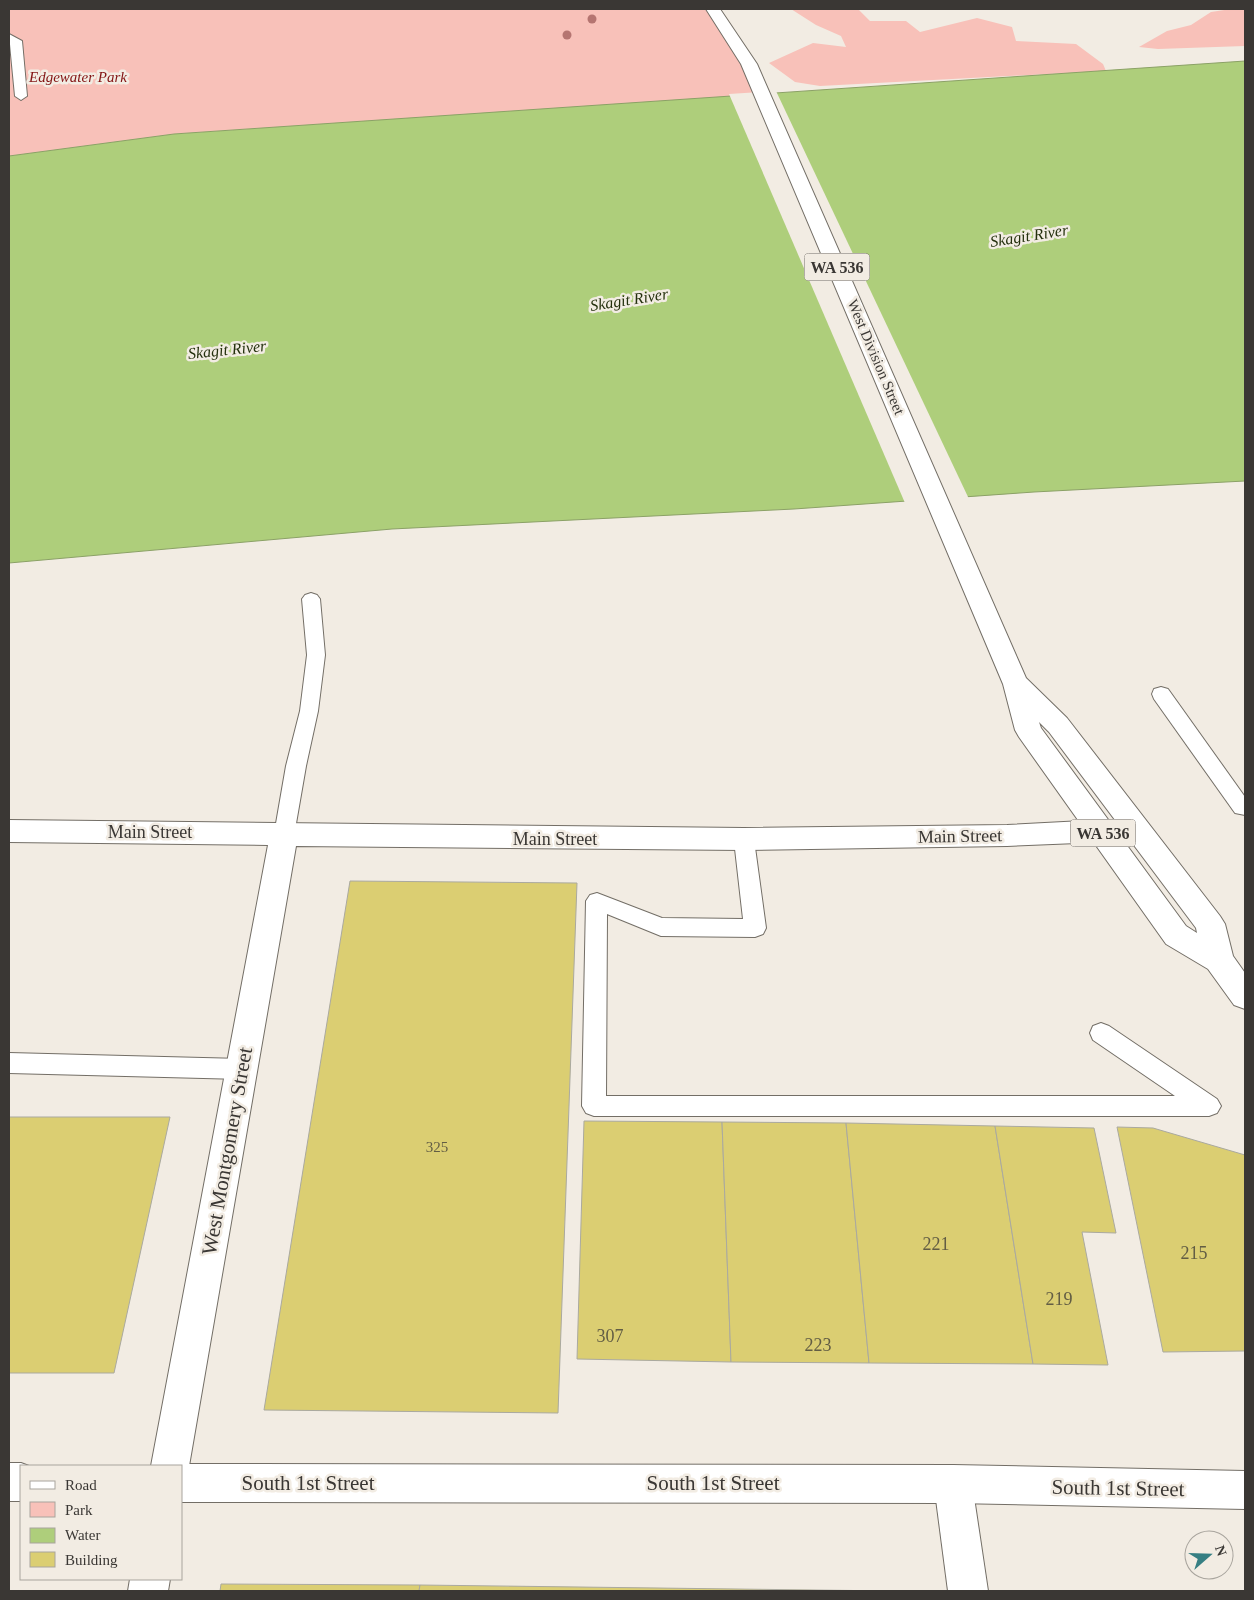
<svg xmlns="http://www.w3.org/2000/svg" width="1254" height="1600" viewBox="0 0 1254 1600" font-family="Georgia,serif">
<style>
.green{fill:#f8c1b9}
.water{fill:#aece7b;stroke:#8ba166}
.pier{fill:#f2ece3}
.building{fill:#dbce72;stroke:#aaa99f}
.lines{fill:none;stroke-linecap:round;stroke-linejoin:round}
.lane-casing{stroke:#736e66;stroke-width:2}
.street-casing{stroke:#736e66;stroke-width:2}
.secondary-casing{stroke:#736e66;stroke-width:2}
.primary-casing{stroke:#736e66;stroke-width:2}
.lane{fill:#fff;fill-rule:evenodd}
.street{fill:#fff;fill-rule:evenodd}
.secondary{fill:#fff;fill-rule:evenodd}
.primary{fill:#fff;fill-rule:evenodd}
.tree{fill:#b57571}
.labels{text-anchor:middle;stroke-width:5;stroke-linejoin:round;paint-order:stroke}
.far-park-label{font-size:15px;font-style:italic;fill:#831414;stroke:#f2ece3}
.far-street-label{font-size:15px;fill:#3a3734;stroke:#f2ece3}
.number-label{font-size:15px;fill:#625d44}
.far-water-label{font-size:16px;font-style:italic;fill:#24300d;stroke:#f2ece3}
.shield{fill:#f2ece3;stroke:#716d68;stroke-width:1}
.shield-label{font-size:16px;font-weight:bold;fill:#3a3734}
.street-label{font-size:18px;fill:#3a3734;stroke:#f2ece3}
.near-number-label{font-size:18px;fill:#625d44}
.near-street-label{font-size:21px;fill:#3a3734;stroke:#f2ece3}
</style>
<rect width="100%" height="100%" fill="#f2ece3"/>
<!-- green -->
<g class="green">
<polygon points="9,9 712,9 767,94 174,134 9,156"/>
<polygon points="791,9 858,9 870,21 906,21 920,32 977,18 1012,27 1016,41 1076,44 1103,64 1106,71 820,86 795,82 769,63 813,43 846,47 841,36 816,25"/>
<polygon points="1231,9 1245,9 1245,46 1158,49 1139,47 1167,31 1191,25 1211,12"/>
</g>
<!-- water -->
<polygon class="water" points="1245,61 1245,481 1034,492 794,509 392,529 9,563 9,156 174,134"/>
<!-- pier -->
<polygon class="pier" points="776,91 969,499 905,503 729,94"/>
<!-- building -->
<g class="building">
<polygon points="350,881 577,883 558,1413 264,1410"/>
<polygon points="9,1117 170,1117 114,1373 9,1373"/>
<polygon points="584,1121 722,1122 731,1362 577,1359"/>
<polygon points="722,1122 846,1123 869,1363 731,1362"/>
<polygon points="846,1123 995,1126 1033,1364 869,1363"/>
<polygon points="995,1126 1094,1128 1116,1233 1082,1232 1108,1365 1033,1364"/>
<polygon points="1117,1127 1153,1128 1245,1155 1245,1351 1163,1352"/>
<polygon points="221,1584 420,1585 419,1591 220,1591"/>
<polygon points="420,1585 893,1591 419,1591"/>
</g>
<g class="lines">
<defs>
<g id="lane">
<polygon points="9,34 22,41 27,96 21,100 15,96"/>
<polygon points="311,593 317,595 320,599 325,655 318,711 306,766 294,835 291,841 284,843 277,841 274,835 286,766 300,711 307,655 302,599 305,595"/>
<polygon points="1161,687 1168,689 1245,797 1245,815 1235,813 1154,699 1152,694 1154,689"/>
<polygon points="744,832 751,834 754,840 766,928 763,934 755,937 661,936 607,914 606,1096 1175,1096 1093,1040 1090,1033 1093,1026 1101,1023 1109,1026 1217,1099 1221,1106 1217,1113 1209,1116 594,1116 586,1113 582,1106 586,901 590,895 597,893 662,918 743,919 734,840 737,834"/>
<polygon points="9,1053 242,1059 250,1062 254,1069 250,1076 242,1079 9,1073"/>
</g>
<g id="street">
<polygon points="9,820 744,828 1007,825 1102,820 1112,823 1116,831 1112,839 1102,842 1007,846 744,850 296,846 189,1466 181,1480 181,1466 151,1466 268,845 9,842"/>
<polygon points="953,1465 967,1470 972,1484 988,1591 948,1591 934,1484 939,1470"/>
<polygon points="130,1579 170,1579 168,1591 128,1591"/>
</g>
<g id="secondary">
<polygon points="9,1463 21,1463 29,1466 21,1466 21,1501 9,1501"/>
<polygon points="181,1464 953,1465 1245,1471 1245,1509 953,1503 181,1502 181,1466 175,1466"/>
</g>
<path id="primary" d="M706,9H720L757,64L1026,678L1067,718L1220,916L1225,924L1233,956L1245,973V1009L1234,1005L1208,969L1166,944L1019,737L1015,730L1003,684L741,64ZM1039,722L1049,732L1196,928L1197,933L1186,926L1041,728Z"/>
</defs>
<!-- lane casing -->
<use href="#lane" class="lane-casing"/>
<!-- street casing -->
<use href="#street" class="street-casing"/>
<!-- secondary casing -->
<use href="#secondary" class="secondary-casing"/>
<!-- primary casing -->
<use href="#primary" class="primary-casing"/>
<!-- lane -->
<use href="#lane" class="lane"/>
<!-- street -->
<use href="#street" class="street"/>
<!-- secondary -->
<use href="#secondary" class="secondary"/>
<!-- primary -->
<use href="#primary" class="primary"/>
</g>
<!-- trees -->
<g class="tree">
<circle cx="592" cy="19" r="4.5"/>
<circle cx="567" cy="35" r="4.5"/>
</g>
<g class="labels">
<!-- far-park labels -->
<g class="far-park-label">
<text x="78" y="82">Edgewater Park</text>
</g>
<!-- far-street labels -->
<g class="far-street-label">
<text transform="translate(876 357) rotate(67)" y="5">West Division Street</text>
</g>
<!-- number labels -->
<g class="number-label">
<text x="437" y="1152">325</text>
</g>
<!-- far-water labels -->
<g class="far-water-label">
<text transform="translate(1029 235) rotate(-9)" y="6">Skagit River</text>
<text transform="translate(629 299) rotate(-9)" y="6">Skagit River</text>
<text transform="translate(227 349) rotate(-6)" y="6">Skagit River</text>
</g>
<!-- shield labels -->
<g class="shield">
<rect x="804.5" y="253.5" width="65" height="27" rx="4"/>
<rect x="1070.5" y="819.5" width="65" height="27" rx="4"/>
</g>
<g class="shield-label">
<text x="837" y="273">WA 536</text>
<text x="1103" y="839">WA 536</text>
</g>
<!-- street labels -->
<g class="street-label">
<text x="150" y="838">Main Street</text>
<text transform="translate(960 836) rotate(-1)" y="6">Main Street</text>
<text x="555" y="845">Main Street</text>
</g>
<!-- near-number labels -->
<g class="near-number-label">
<text x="936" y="1250">221</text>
<text x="1194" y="1259">215</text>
<text x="1059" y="1305">219</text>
<text x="610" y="1342">307</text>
<text x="818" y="1351">223</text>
</g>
<!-- near-street labels -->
<g class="near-street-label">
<text transform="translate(227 1151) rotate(-80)" y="7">West Montgomery Street</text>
<text x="308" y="1490">South 1st Street</text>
<text x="713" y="1490">South 1st Street</text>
<text transform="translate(1118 1488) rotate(1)" y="7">South 1st Street</text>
</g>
</g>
<!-- border -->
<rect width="1254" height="1600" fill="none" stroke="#3a3734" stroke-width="20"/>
<!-- legend -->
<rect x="20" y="1465" width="162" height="115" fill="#f2ece3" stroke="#a8a49d"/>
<rect x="30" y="1481" width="25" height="8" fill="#ffffff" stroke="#a8a49d"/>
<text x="65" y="1490" font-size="15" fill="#3a3734">Road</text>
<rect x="30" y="1502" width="25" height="15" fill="#f8c1b9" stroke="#a8a49d"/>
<text x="65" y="1515" font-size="15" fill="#3a3734">Park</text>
<rect x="30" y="1528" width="25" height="15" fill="#aece7b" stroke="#a8a49d"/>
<text x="65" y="1540" font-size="15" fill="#3a3734">Water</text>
<rect x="30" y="1552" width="25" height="15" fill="#dbce72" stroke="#a8a49d"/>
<text x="65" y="1565" font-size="15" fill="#3a3734">Building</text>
<!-- north arrow -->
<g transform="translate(1209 1555) rotate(70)"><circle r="24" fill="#f2ece3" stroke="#a8a49d"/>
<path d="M0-4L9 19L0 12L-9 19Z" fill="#367f83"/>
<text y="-8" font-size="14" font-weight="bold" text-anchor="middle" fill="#3a3734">N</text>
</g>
</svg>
